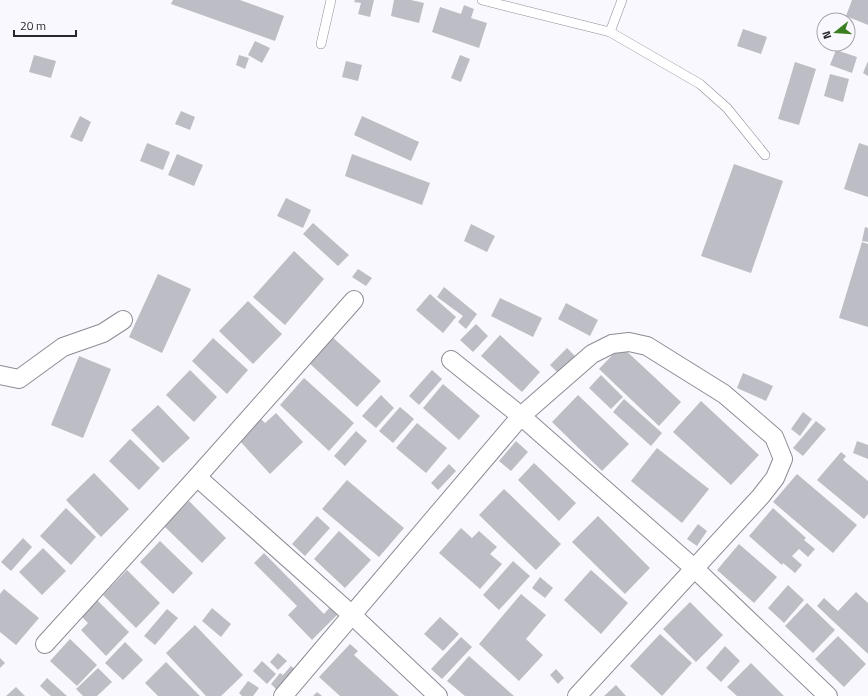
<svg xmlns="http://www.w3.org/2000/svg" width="868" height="696" viewBox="0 0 868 696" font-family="'Titillium Web',sans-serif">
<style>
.building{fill:#bdbdc5}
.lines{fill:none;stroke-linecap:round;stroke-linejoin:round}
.lane-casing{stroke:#8d8c94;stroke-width:10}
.street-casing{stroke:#8d8c94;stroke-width:20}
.lane{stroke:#fff;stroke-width:9}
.street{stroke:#fff;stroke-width:18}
</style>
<rect width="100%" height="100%" fill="#f9f8ff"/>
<!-- building -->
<g class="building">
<polygon points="173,0 240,0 284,16 275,41 171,4"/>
<polygon points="355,0 374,0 370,17 358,14 361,3 354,2"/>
<polygon points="394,0 411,0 424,3 419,23 391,16"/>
<polygon points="852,0 868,0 868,25 846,16"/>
<polygon points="464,5 474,9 471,18 487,23 479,48 432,32 440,7 461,14"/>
<polygon points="743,29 767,37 761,54 737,46"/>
<polygon points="255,41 270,48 262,63 248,55"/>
<polygon points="836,50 857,57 852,73 830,65"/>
<polygon points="34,55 56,61 51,78 29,72"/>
<polygon points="239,55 249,58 245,69 236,65"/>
<polygon points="460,55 470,59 461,82 451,78"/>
<polygon points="346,61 362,65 358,81 342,77"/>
<polygon points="868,61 868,76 863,73"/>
<polygon points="795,62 816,69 799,125 778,119"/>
<polygon points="830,74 849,79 843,102 824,96"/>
<polygon points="181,111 195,117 190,130 175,124"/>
<polygon points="80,116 91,122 82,142 70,137"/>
<polygon points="362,116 419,142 411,161 354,135"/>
<polygon points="147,143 170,152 163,170 140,161"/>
<polygon points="859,143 868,146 868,197 844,189"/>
<polygon points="177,154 203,165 194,186 168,175"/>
<polygon points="352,154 430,183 422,205 345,176"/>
<polygon points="734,164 783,181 751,273 701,256"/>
<polygon points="286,198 311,210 303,228 277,216"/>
<polygon points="313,223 349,255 338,266 303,234"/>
<polygon points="471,224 495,236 487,252 464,241"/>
<polygon points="865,227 868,228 868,242 862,241"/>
<polygon points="862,242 868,244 868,327 839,318"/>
<polygon points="294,251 324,279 285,325 253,297"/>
<polygon points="358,269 372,278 366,286 352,277"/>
<polygon points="158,274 191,289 162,353 129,337"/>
<polygon points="444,287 477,314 466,329 458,322 463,316 437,297"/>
<polygon points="430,294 456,317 443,333 416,310"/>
<polygon points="500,298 542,318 533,337 491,316"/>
<polygon points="248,301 282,334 253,364 219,331"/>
<polygon points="566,303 598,320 590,336 558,319"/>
<polygon points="476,324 488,336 473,352 460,340"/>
<polygon points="330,335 381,381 357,407 307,361"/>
<polygon points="500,335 540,372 522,392 481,356"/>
<polygon points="213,338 248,370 227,394 192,361"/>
<polygon points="621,346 681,402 659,426 599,369"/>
<polygon points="567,348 576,357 559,374 550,365"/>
<polygon points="79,356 111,369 83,438 51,425"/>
<polygon points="190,370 217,397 194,422 166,395"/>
<polygon points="432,370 442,379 419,405 409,396"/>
<polygon points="743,373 773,386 766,401 737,388"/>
<polygon points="601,375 623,397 611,409 589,388"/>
<polygon points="304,378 354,423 329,451 280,405"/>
<polygon points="443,384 480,416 459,440 423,408"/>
<polygon points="381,395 394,408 376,428 362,416"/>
<polygon points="578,395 629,444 602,471 552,422"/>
<polygon points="624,399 662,433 651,446 613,412"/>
<polygon points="701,401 759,455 731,485 673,432"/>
<polygon points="158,405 190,438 163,463 131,430"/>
<polygon points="400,407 414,419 393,443 379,431"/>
<polygon points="803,412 812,419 800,436 791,429"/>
<polygon points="276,413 303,442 270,474 239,440 261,419 265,423"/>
<polygon points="816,421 826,429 803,456 793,448"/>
<polygon points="417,423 447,448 426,473 396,448"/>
<polygon points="356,431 367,441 345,466 334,456"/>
<polygon points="130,439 160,468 139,490 109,461"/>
<polygon points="516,441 528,452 511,471 499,461"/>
<polygon points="857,441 868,445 868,459 853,453"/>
<polygon points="657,448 709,489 682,523 631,481"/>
<polygon points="841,452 846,456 843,460 868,481 868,514 864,519 817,480"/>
<polygon points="534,463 576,503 559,521 518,480"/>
<polygon points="449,464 456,471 438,490 431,483"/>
<polygon points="94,473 129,509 101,537 66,500"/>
<polygon points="797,474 857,525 833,553 773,502"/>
<polygon points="347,480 404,528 379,557 322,509"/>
<polygon points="504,489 561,544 536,570 479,515"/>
<polygon points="189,501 226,538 202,563 164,526"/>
<polygon points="66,508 96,537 71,565 40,536"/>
<polygon points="773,508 806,538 804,540 815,549 808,557 799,549 792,556 802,565 795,573 783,563 782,565 749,536"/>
<polygon points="317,516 330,528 305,556 292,544"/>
<polygon points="598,516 650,568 625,594 572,542"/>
<polygon points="698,524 707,531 697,546 687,539"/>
<polygon points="461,528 472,538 479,531 497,547 490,554 502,564 480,589 439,553"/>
<polygon points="339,531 371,560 345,588 314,559"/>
<polygon points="23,538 32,547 11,571 1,562"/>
<polygon points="160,541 193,573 173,594 140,562"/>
<polygon points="739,544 777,577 754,603 717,570"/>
<polygon points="43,548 66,571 42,595 19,572"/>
<polygon points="264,553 324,614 330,607 338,614 312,640 288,615 297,606 254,563"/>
<polygon points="513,561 530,576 499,610 483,595"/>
<polygon points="127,570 160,603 136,628 103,595"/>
<polygon points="591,570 628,603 601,634 564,600"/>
<polygon points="540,577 553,588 545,598 532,588"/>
<polygon points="788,585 804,600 784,623 768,608"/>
<polygon points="4,589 39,618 16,645 0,632 0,594"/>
<polygon points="856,592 868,603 868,654 817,606 824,598 838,611"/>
<polygon points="521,594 546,615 526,639 543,655 519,681 479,644"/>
<polygon points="97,600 129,632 106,656 81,630 88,623 81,616"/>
<polygon points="690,602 723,635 696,662 663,629"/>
<polygon points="807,603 835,630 813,653 785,626"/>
<polygon points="212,608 231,624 221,637 202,621"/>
<polygon points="167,609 178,618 155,645 144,636"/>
<polygon points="440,617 459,634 443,651 424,634"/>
<polygon points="195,625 243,675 221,696 206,696 166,653"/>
<polygon points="660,634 692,663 662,696 630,666"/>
<polygon points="838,636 866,664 844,687 815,659"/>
<polygon points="461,637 472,647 442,679 431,669"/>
<polygon points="70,639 97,665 77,686 50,661"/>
<polygon points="125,642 143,660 123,680 105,663"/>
<polygon points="350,644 358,651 354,655 399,696 340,696 319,677"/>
<polygon points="725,646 740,661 721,682 706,668"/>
<polygon points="278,653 287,661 278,670 270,662"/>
<polygon points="469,656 514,696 465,696 447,681"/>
<polygon points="0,658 5,663 0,668"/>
<polygon points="262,661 276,674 267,684 253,671"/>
<polygon points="166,662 200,696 158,696 145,683"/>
<polygon points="751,663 784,696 737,696 727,687"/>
<polygon points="291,666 298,672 279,692 271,684 280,673 283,675"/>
<polygon points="98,668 112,682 97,696 83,696 76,689"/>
<polygon points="556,669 564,678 558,684 550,675"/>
<polygon points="47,678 67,696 51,696 40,686"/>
<polygon points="248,681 259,688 253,696 242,696 239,693"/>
<polygon points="616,685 626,696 604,696"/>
<polygon points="16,687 25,696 6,696"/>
<polygon points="317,692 322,696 313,696"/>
</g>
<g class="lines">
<defs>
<g id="lane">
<polyline points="482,0 610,32 622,0"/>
<polyline points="610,32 700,84 727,108 765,155"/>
<polyline points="321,44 331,0"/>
</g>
<g id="street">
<polyline points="451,360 521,416 695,569 828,696"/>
<polyline points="0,375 19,379 63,347 103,333 123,320"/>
<polyline points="197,477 352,615 438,696"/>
<polyline points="45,644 197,477 354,300"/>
<polyline points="283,696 521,416 592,354 612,344 629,342 647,346 724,394 774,437 783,459 775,478 761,496 577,696"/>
</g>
</defs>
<!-- lane casing -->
<use href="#lane" class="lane-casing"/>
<!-- street casing -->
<use href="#street" class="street-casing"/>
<!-- lane -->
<use href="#lane" class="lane"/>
<!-- street -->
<use href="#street" class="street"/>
</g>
<!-- north arrow -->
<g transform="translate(836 32) rotate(253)"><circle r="19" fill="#f9f8ff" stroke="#a5a5aa"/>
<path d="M0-3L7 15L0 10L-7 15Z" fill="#3a7e20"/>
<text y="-6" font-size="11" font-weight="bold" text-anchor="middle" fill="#28282b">N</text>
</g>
<!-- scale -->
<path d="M14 30v6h62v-6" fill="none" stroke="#28282b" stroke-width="2"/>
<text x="20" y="30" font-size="12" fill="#28282b" stroke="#f9f8ff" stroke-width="3" paint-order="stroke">20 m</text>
</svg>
